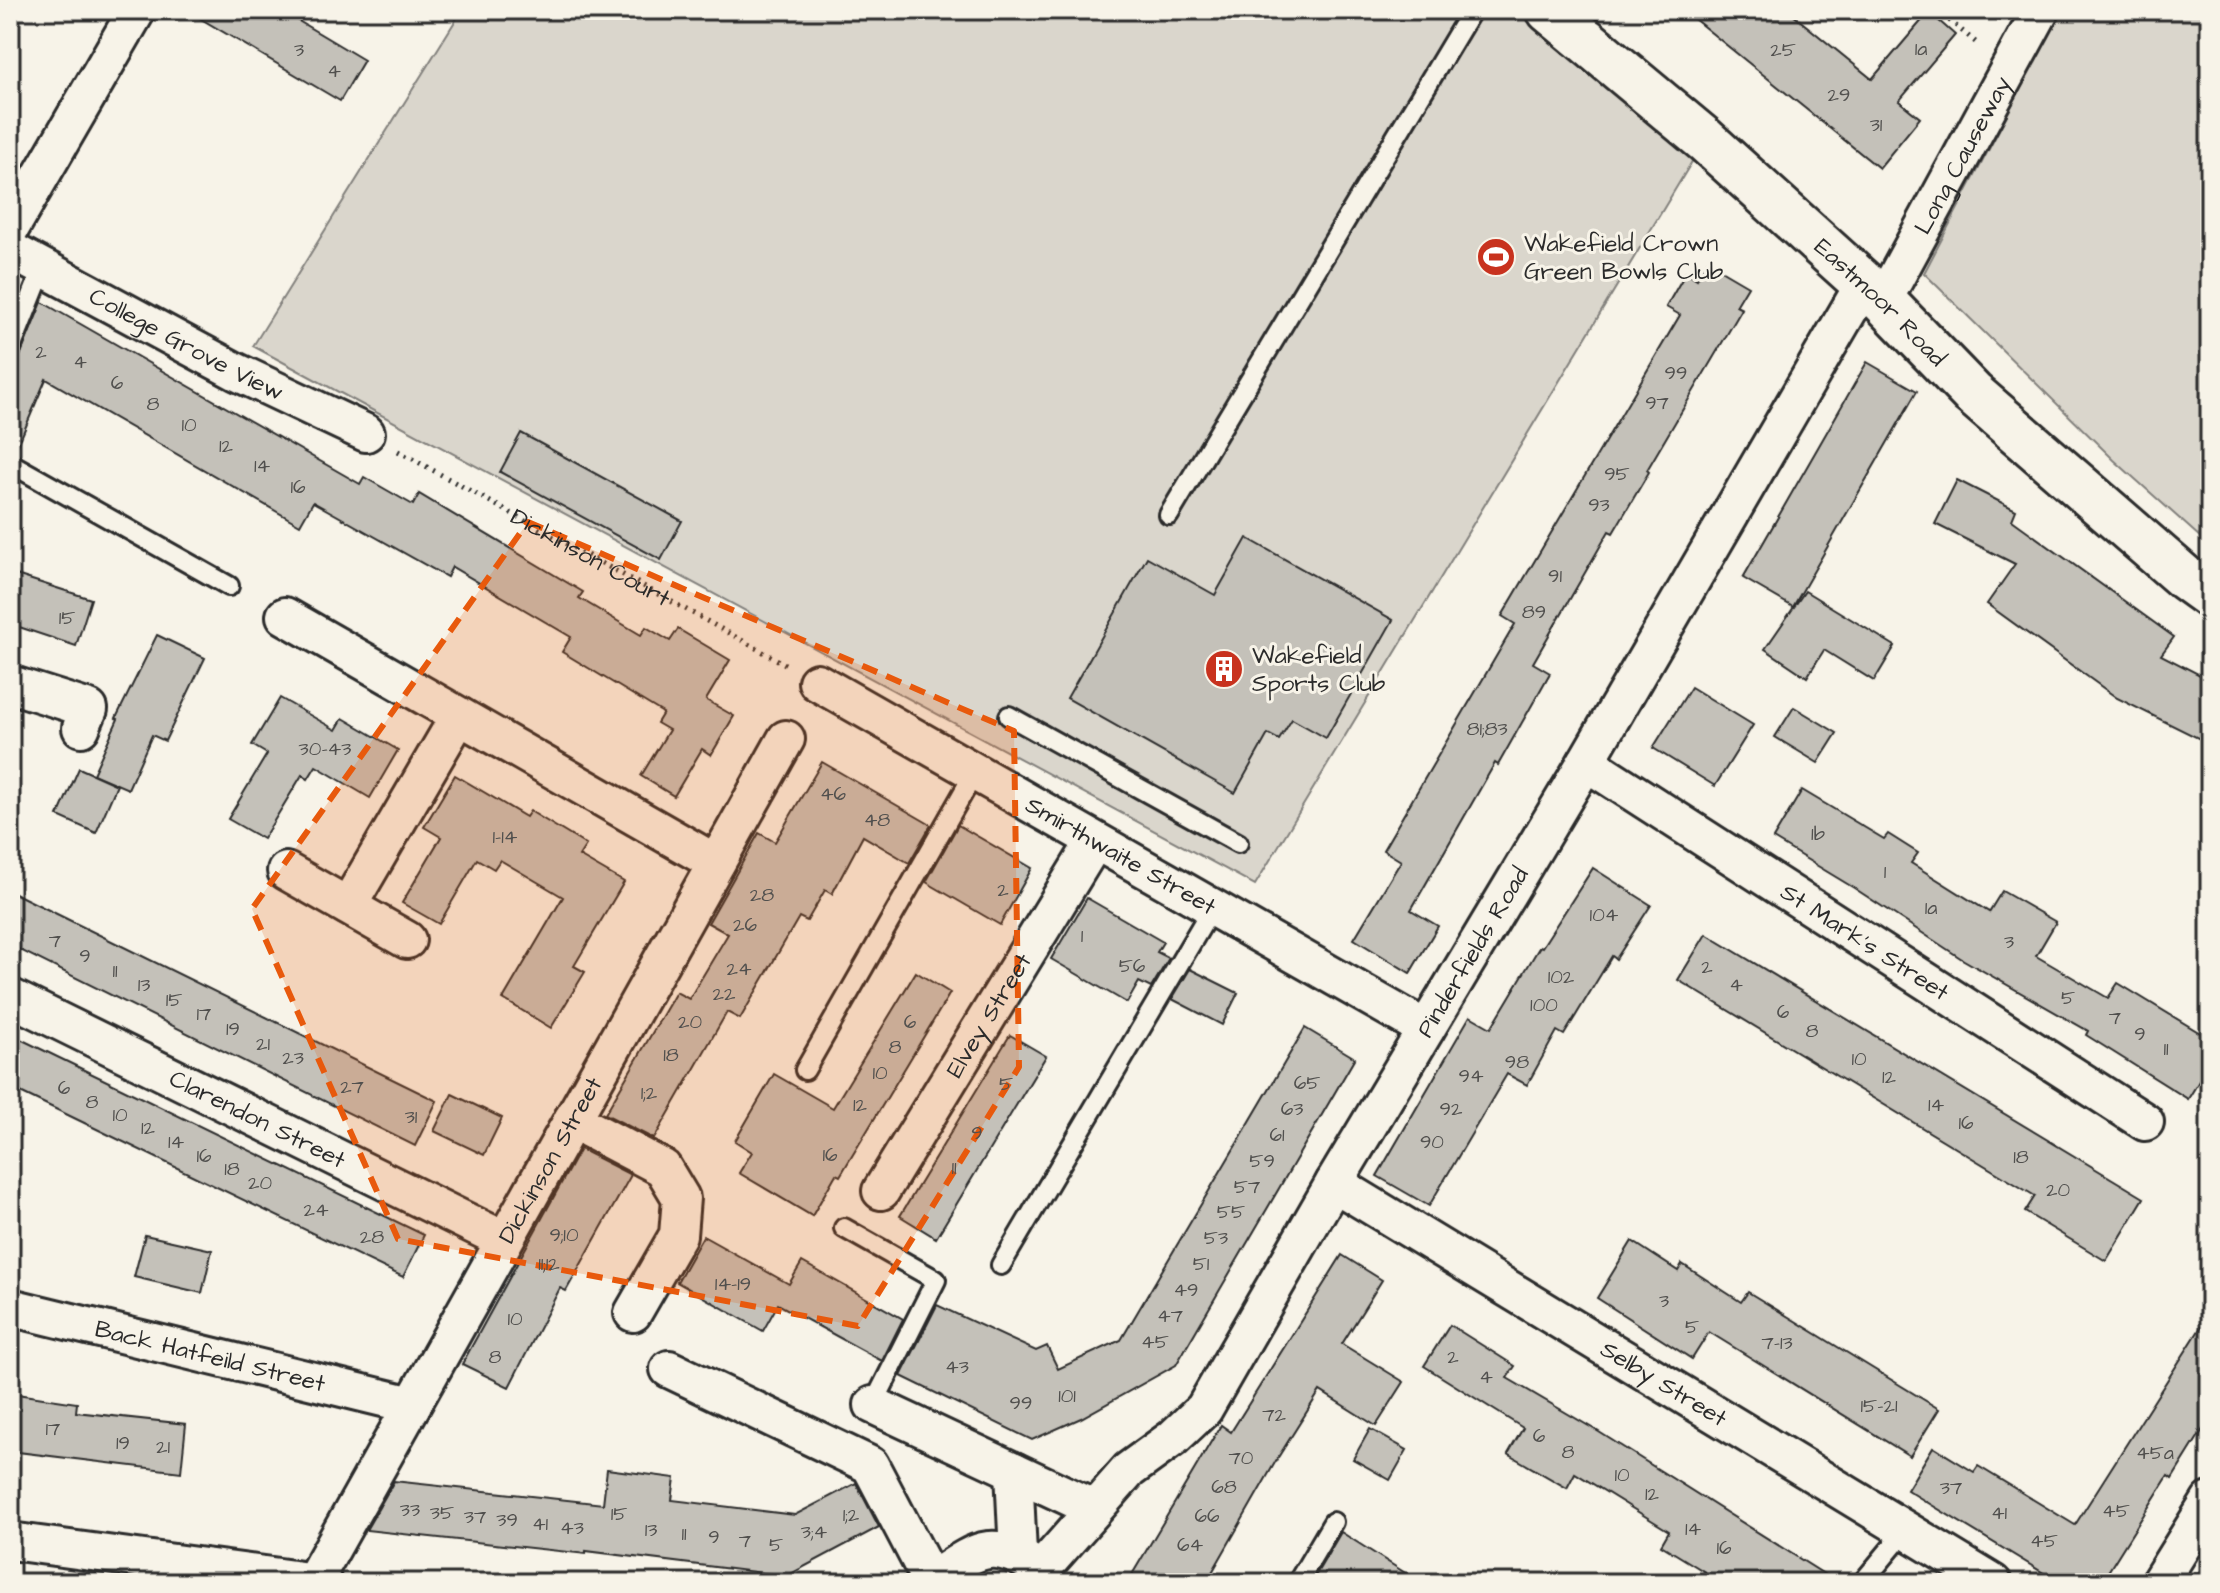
<svg xmlns="http://www.w3.org/2000/svg" width="2220" height="1593" viewBox="0 0 2220 1593" font-family="'Architects Daughter',sans-serif">
<style>
.green{fill:#dad6cc;stroke:#82807c;stroke-width:2}
.building{fill:#c4c1b9;stroke:#2b2b2b;stroke-width:2}
.lines{fill:none;stroke-linecap:round;stroke-linejoin:round}
.service-casing{stroke:#2b2b2b;stroke-width:24}
.minor-casing{stroke:#2b2b2b;stroke-width:42}
.tertiary-casing{stroke:#2b2b2b;stroke-width:50}
.path{stroke:#2b2b2b;stroke-width:5;stroke-dasharray:2 6;stroke-linecap:butt}
.service{stroke:#f7f3e8;stroke-width:18}
.minor{stroke:#f7f3e8;stroke-width:36}
.tertiary{stroke:#f7f3e8;stroke-width:44}
.marked{fill:#e8590c;fill-opacity:0.2;stroke:#e8590c;stroke-width:6;stroke-dasharray:16 10;stroke-linejoin:round}
.labels{text-anchor:middle;stroke-width:6;stroke-linejoin:round;paint-order:stroke}
.number-label{font-size:20px;fill:#51504e}
.street-label{font-size:24px;fill:#2b2b2b;stroke:#f7f3e8}
.poi-label{font-size:24px;fill:#2b2b2b;stroke:#f7f3e8;text-anchor:start}
</style>
<rect width="100%" height="100%" fill="#f7f3e8"/>
<filter id="ink" filterUnits="userSpaceOnUse"><feTurbulence type="fractalNoise" baseFrequency=".0125" numOctaves="2"/><feDisplacementMap in="SourceGraphic" scale="16" xChannelSelector="R" yChannelSelector="G"/><feConvolveMatrix kernelMatrix="1 2 1 2 8 2 1 2 1" color-interpolation-filters="sRGB"/></filter>
<g filter="url(#ink)">
<!-- green -->
<g class="green">
<polygon points="462,10 1549,10 1705,140 1255,885 253,346"/>
<polygon points="2062,10 2210,10 2210,546 2114,460 1924,273"/>
</g>
<!-- building -->
<g class="building">
<polygon points="186,10 280,10 364,60 340,101"/>
<polygon points="1683,10 1787,10 1872,79 1929,12 1955,35 1899,101 1920,118 1879,168"/>
<polygon points="1707,262 1748,286 1736,306 1742,309 1647,470 1649,472 1613,533 1609,531 1533,663 1550,673 1498,765 1495,763 1411,910 1438,926 1410,973 1354,939 1401,861 1383,850 1515,624 1502,616 1680,315 1666,307 1686,272 1697,279"/>
<polygon points="42,302 360,484 364,477 413,505 419,494 583,592 579,598 641,635 646,627 670,641 678,629 730,660 706,700 734,716 711,755 702,749 674,796 641,776 669,730 657,723 663,713 562,652 571,637 452,567 447,577 313,502 300,525 46,379 15,452 10,451 10,380"/>
<polygon points="1867,362 1917,391 1793,607 1743,578"/>
<polygon points="521,433 682,521 661,560 500,472"/>
<polygon points="1957,480 2016,510 2012,520 2174,637 2161,655 2210,680 2210,744 2117,698 1987,604 2015,564 1935,524"/>
<polygon points="1247,538 1393,620 1326,738 1292,719 1279,740 1268,734 1235,793 1067,698 1147,557 1215,595"/>
<polygon points="10,573 91,599 76,646 10,624"/>
<polygon points="1805,591 1895,646 1874,681 1824,650 1807,677 1765,649"/>
<polygon points="157,635 205,658 165,741 152,735 128,789 93,774 118,719 116,718"/>
<polygon points="1691,687 1753,725 1715,786 1653,748"/>
<polygon points="280,698 336,730 343,718 398,750 370,798 316,766 308,779 302,775 263,839 228,819 267,754 252,745"/>
<polygon points="1794,707 1837,733 1818,763 1775,737"/>
<polygon points="822,762 931,825 909,863 863,836 832,894 825,890 807,921 799,917 740,1019 727,1012 654,1139 605,1114 676,992 689,999 728,934 708,923 759,833 775,842"/>
<polygon points="79,768 117,785 96,833 58,816"/>
<polygon points="455,775 526,817 530,811 586,845 579,856 624,882 574,966 585,972 551,1028 503,999 563,897 500,860 494,869 477,859 439,924 402,903 441,837 424,827"/>
<polygon points="1802,790 1884,839 1888,834 1918,853 1911,863 1989,912 2002,891 2056,922 2036,956 2108,998 2118,983 2210,1039 2210,1063 2188,1099 2086,1035 2088,1031 1962,959 1854,888 1773,839"/>
<polygon points="958,825 1032,868 1000,925 926,882"/>
<polygon points="1593,868 1651,905 1616,959 1612,956 1564,1035 1557,1031 1527,1085 1507,1074 1429,1206 1377,1176 1470,1016 1491,1028 1540,946 1542,947"/>
<polygon points="10,891 437,1101 415,1146 10,945"/>
<polygon points="1087,898 1163,942 1157,952 1169,958 1151,988 1139,982 1127,1003 1051,959"/>
<polygon points="1706,934 2144,1198 2106,1261 2025,1212 2035,1196 1678,980"/>
<polygon points="1190,969 1238,993 1222,1025 1172,999"/>
<polygon points="916,972 950,993 840,1176 836,1174 812,1216 739,1173 752,1152 735,1141 774,1074 833,1108"/>
<polygon points="1305,1028 1355,1058 1176,1365 1081,1418 1032,1440 901,1376 937,1305 1036,1351 1047,1346 1058,1369 1121,1340"/>
<polygon points="10,1034 424,1235 403,1277 10,1087"/>
<polygon points="1010,1035 1046,1056 936,1238 900,1216"/>
<polygon points="452,1094 502,1118 484,1155 434,1131"/>
<polygon points="580,1149 631,1175 566,1291 560,1288 509,1387 462,1364"/>
<polygon points="145,1235 212,1250 202,1293 134,1277"/>
<polygon points="703,1236 789,1284 802,1262 903,1319 882,1361 778,1304 763,1331 677,1282"/>
<polygon points="1632,1241 1678,1271 1682,1264 1741,1302 1748,1292 1939,1409 1910,1456 1709,1332 1692,1359 1597,1298"/>
<polygon points="1342,1255 1382,1280 1342,1344 1404,1382 1376,1426 1320,1391 1277,1459 1206,1583 1127,1583 1221,1425 1231,1432"/>
<polygon points="2210,1313 2210,1418 2172,1479 2168,1476 2101,1583 2060,1583 1907,1490 1933,1447 1974,1472 1978,1466 2075,1525"/>
<polygon points="1450,1325 1515,1366 1507,1378 1599,1432 1838,1583 1723,1583 1661,1545 1669,1531 1575,1473 1567,1488 1508,1454 1523,1428 1424,1366"/>
<polygon points="10,1393 77,1403 76,1412 186,1424 181,1472 10,1451"/>
<polygon points="1370,1429 1407,1450 1390,1480 1353,1459"/>
<polygon points="607,1469 675,1478 672,1500 795,1515 856,1483 879,1527 787,1576 586,1551 586,1554 366,1530 394,1481 603,1504"/>
<polygon points="1341,1532 1366,1548 1421,1583 1311,1583"/>
</g>
<g class="lines">
<defs>
<g id="service">
<polyline points="10,351 43,268"/>
<polyline points="10,463 229,586"/>
<polyline points="1169,515 1472,10"/>
<polyline points="1009,716 1238,843"/>
<polyline points="805,1070 975,772"/>
<polyline points="844,1228 936,1280 873,1405"/>
<polyline points="1001,1265 1212,908"/>
<polyline points="1297,1583 1333,1522"/>
<polyline points="1862,1583 1906,1530"/>
</g>
<g id="minor">
<polyline points="10,229 137,10"/>
<path id="s2" d="M10,250L237,372L366,433"/>
<path id="s3" d="M1883,301L2041,10"/>
<polyline points="285,616 716,863"/>
<path id="s4" d="M817,682L1426,1029"/>
<polyline points="10,684 89,709 81,728"/>
<path id="s5" d="M1586,762L2145,1122"/>
<polyline points="286,871 407,940"/>
<polyline points="348,906 459,716"/>
<path id="s6" d="M10,997L504,1240"/>
<polyline points="572,1120 663,1168 681,1198 678,1235 633,1313"/>
<path id="s7" d="M1334,1183L1993,1583"/>
<path id="s8" d="M881,1191L1095,841"/>
<path id="s9" d="M10,1307L412,1405"/>
<polyline points="669,1369 870,1465 931,1581"/>
<polyline points="873,1405 1093,1508"/>
<polyline points="1014,1471 1018,1554"/>
<polyline points="10,1541 323,1583"/>
<path id="s10" d="M313,1582L786,739"/>
<path d="M924,1583L931,1581C977,1550 990,1535 1041,1570"/>
<path id="s11" d="M1036,1583L1041,1570L1129,1470L1173,1438L1204,1409L1334,1183L1586,762L1864,284"/>
<polyline points="2159,1583 2210,1501"/>
</g>
<g id="tertiary">
<path id="s12" d="M1549,10L1705,140L1883,301L1972,393L2185,578L2210,596"/>
</g>
</defs>
<!-- service casing -->
<use href="#service" class="service-casing"/>
<!-- minor casing -->
<use href="#minor" class="minor-casing"/>
<!-- tertiary casing -->
<use href="#tertiary" class="tertiary-casing"/>
<!-- path -->
<g class="path">
<polyline points="1937,10 1979,45"/>
<path id="s1" d="M398,451L785,664"/>
</g>
<!-- service -->
<use href="#service" class="service"/>
<!-- minor -->
<use href="#minor" class="minor"/>
<!-- tertiary -->
<use href="#tertiary" class="tertiary"/>
</g>
</g>
<!-- marked area -->
<path class="marked" d="M528,522L1014,731L1019,1067L858,1326L398,1239L252,909Z"/>
<!-- icons -->
<defs>
<symbol id="stadium-disc" viewBox="-11 -11 22 22"><circle r="9.5" fill="#c8321e" stroke="#f7f3e8"/><path d="M0-5a6.5 5 0 1 0 0 10a6.5 5 0 1 0 0-10ZM-3.5-1.8h7v3.6h-7Z" fill="#fff"/></symbol>
<symbol id="building-disc" viewBox="-11 -11 22 22"><circle r="9.5" fill="#c8321e" stroke="#f7f3e8"/><path d="M-4-6H4V6H1V3H-1V6H-4ZM-2.5-4.3h1.7v1.8h-1.7ZM.8-4.3h1.7v1.8H.8ZM-2.5-1h1.7V.8h-1.7ZM.8-1h1.7V.8H.8Z" fill="#fff"/></symbol>
</defs>
<g fill-rule="evenodd">
<use href="#stadium-disc" x="1474" y="235" width="44" height="44"/>
<use href="#building-disc" x="1202" y="647" width="44" height="44"/>
</g>
<g class="labels">
<!-- number labels -->
<g class="number-label">
<text x="1921" y="55">1a</text>
<text x="299" y="56">3</text>
<text x="1783" y="56">25</text>
<text x="334" y="77">4</text>
<text x="1839" y="101">29</text>
<text x="1876" y="131">31</text>
<text x="41" y="358">2</text>
<text x="80" y="368">4</text>
<text x="1676" y="379">99</text>
<text x="117" y="389">6</text>
<text x="1657" y="409">97</text>
<text x="153" y="410">8</text>
<text x="189" y="431">10</text>
<text x="226" y="452">12</text>
<text x="262" y="472">14</text>
<text x="1617" y="480">95</text>
<text x="298" y="493">16</text>
<text x="1599" y="511">93</text>
<text x="1555" y="582">91</text>
<text x="1534" y="618">89</text>
<text x="67" y="624">15</text>
<text x="1487" y="735">81;83</text>
<text x="325" y="755">30-43</text>
<text x="833" y="800">46</text>
<text x="877" y="826">48</text>
<text x="1818" y="840">1b</text>
<text x="505" y="843">1-14</text>
<text x="1885" y="878">1</text>
<text x="1003" y="896">2</text>
<text x="762" y="901">28</text>
<text x="1931" y="914">1a</text>
<text x="1604" y="921">104</text>
<text x="745" y="931">26</text>
<text x="1082" y="942">1</text>
<text x="55" y="947">7</text>
<text x="2009" y="948">3</text>
<text x="85" y="962">9</text>
<text x="1132" y="972">56</text>
<text x="1707" y="973">2</text>
<text x="739" y="975">24</text>
<text x="115" y="977">11</text>
<text x="1561" y="983">102</text>
<text x="144" y="991">13</text>
<text x="1736" y="991">4</text>
<text x="724" y="1000">22</text>
<text x="2068" y="1004">5</text>
<text x="174" y="1006">15</text>
<text x="1544" y="1011">100</text>
<text x="1783" y="1018">6</text>
<text x="204" y="1020">17</text>
<text x="2115" y="1024">7</text>
<text x="690" y="1028">20</text>
<text x="910" y="1028">6</text>
<text x="233" y="1035">19</text>
<text x="1812" y="1037">8</text>
<text x="2140" y="1040">9</text>
<text x="263" y="1050">21</text>
<text x="895" y="1053">8</text>
<text x="2166" y="1055">11</text>
<text x="671" y="1061">18</text>
<text x="293" y="1064">23</text>
<text x="1859" y="1065">10</text>
<text x="1517" y="1068">98</text>
<text x="880" y="1079">10</text>
<text x="1471" y="1082">94</text>
<text x="1889" y="1083">12</text>
<text x="1307" y="1089">65</text>
<text x="1006" y="1090">5</text>
<text x="352" y="1093">27</text>
<text x="64" y="1094">6</text>
<text x="649" y="1099">1;2</text>
<text x="92" y="1108">8</text>
<text x="860" y="1111">12</text>
<text x="1936" y="1111">14</text>
<text x="1292" y="1115">63</text>
<text x="1451" y="1115">92</text>
<text x="120" y="1121">10</text>
<text x="411" y="1123">31</text>
<text x="1966" y="1129">16</text>
<text x="148" y="1134">12</text>
<text x="977" y="1139">9</text>
<text x="1277" y="1141">61</text>
<text x="176" y="1148">14</text>
<text x="1432" y="1148">90</text>
<text x="830" y="1161">16</text>
<text x="204" y="1162">16</text>
<text x="2021" y="1163">18</text>
<text x="1262" y="1167">59</text>
<text x="954" y="1174">11</text>
<text x="232" y="1175">18</text>
<text x="260" y="1189">20</text>
<text x="1247" y="1193">57</text>
<text x="2058" y="1196">20</text>
<text x="316" y="1216">24</text>
<text x="1231" y="1218">55</text>
<text x="564" y="1241">9;10</text>
<text x="372" y="1243">28</text>
<text x="1216" y="1244">53</text>
<text x="549" y="1270">11;12</text>
<text x="1201" y="1270">51</text>
<text x="733" y="1290">14-19</text>
<text x="1186" y="1296">49</text>
<text x="1664" y="1307">3</text>
<text x="1170" y="1322">47</text>
<text x="515" y="1325">10</text>
<text x="1692" y="1333">5</text>
<text x="1155" y="1348">45</text>
<text x="1777" y="1349">7-13</text>
<text x="495" y="1363">8</text>
<text x="1453" y="1363">2</text>
<text x="957" y="1373">43</text>
<text x="1486" y="1383">4</text>
<text x="1067" y="1402">101</text>
<text x="1021" y="1409">99</text>
<text x="1879" y="1412">15-21</text>
<text x="1274" y="1421">72</text>
<text x="53" y="1435">17</text>
<text x="1539" y="1442">6</text>
<text x="123" y="1449">19</text>
<text x="163" y="1453">21</text>
<text x="1568" y="1458">8</text>
<text x="2155" y="1459">45a</text>
<text x="1241" y="1464">70</text>
<text x="1622" y="1481">10</text>
<text x="1224" y="1493">68</text>
<text x="1951" y="1494">37</text>
<text x="1652" y="1500">12</text>
<text x="410" y="1516">33</text>
<text x="2116" y="1517">45</text>
<text x="442" y="1519">35</text>
<text x="1999" y="1519">41</text>
<text x="619" y="1520">15</text>
<text x="851" y="1521">1;2</text>
<text x="1207" y="1522">66</text>
<text x="475" y="1523">37</text>
<text x="507" y="1526">39</text>
<text x="540" y="1530">41</text>
<text x="572" y="1534">43</text>
<text x="1693" y="1535">14</text>
<text x="651" y="1536">13</text>
<text x="814" y="1538">3;4</text>
<text x="684" y="1540">11</text>
<text x="714" y="1543">9</text>
<text x="745" y="1547">7</text>
<text x="2044" y="1547">45</text>
<text x="776" y="1551">5</text>
<text x="1190" y="1551">64</text>
<text x="1724" y="1554">16</text>
</g>
<!-- street labels -->
<g class="street-label">
<text dy="8" stroke="none"><textPath href="#s3" startOffset="166">Long Causeway</textPath></text>
<text dy="8" stroke="none"><textPath href="#s12" startOffset="442">Eastmoor Road</textPath></text>
<text dy="8" stroke="none"><textPath href="#s2" startOffset="200">College Grove View</textPath></text>
<text dy="8" stroke="none"><textPath href="#s1" startOffset="220">Dickinson Court</textPath></text>
<text dy="8" stroke="none"><textPath href="#s4" startOffset="350">Smirthwaite Street</textPath></text>
<text dy="8" stroke="none"><textPath href="#s5" startOffset="332">St Mark's Street</textPath></text>
<text dy="8" stroke="none"><textPath href="#s11" startOffset="774">Pinderfields Road</textPath></text>
<text dy="8" stroke="none"><textPath href="#s8" startOffset="206">Elvey Street</textPath></text>
<text dy="8" stroke="none"><textPath href="#s6" startOffset="276">Clarendon Street</textPath></text>
<text dy="8" stroke="none"><textPath href="#s10" startOffset="484">Dickinson Street</textPath></text>
<text dy="8" stroke="none"><textPath href="#s9" startOffset="206">Back Hatfeild Street</textPath></text>
<text dy="8" stroke="none"><textPath href="#s7" startOffset="386">Selby Street</textPath></text>
</g>
<!-- poi labels -->
<g class="poi-label">
<text x="1524" y="251">Wakefield Crown<tspan x="1524" dy="28">Green Bowls Club</tspan></text>
<text x="1252" y="663">Wakefield<tspan x="1252" dy="28">Sports Club</tspan></text>
</g>
</g>
<!-- margin -->
<rect width="2220" height="1593" fill="none" stroke="#f7f3e8" stroke-width="40"/>
<rect x="20" y="20" width="2180" height="1553" fill="none" stroke="#2b2b2b" stroke-width="3" filter="url(#ink)"/>
</svg>
